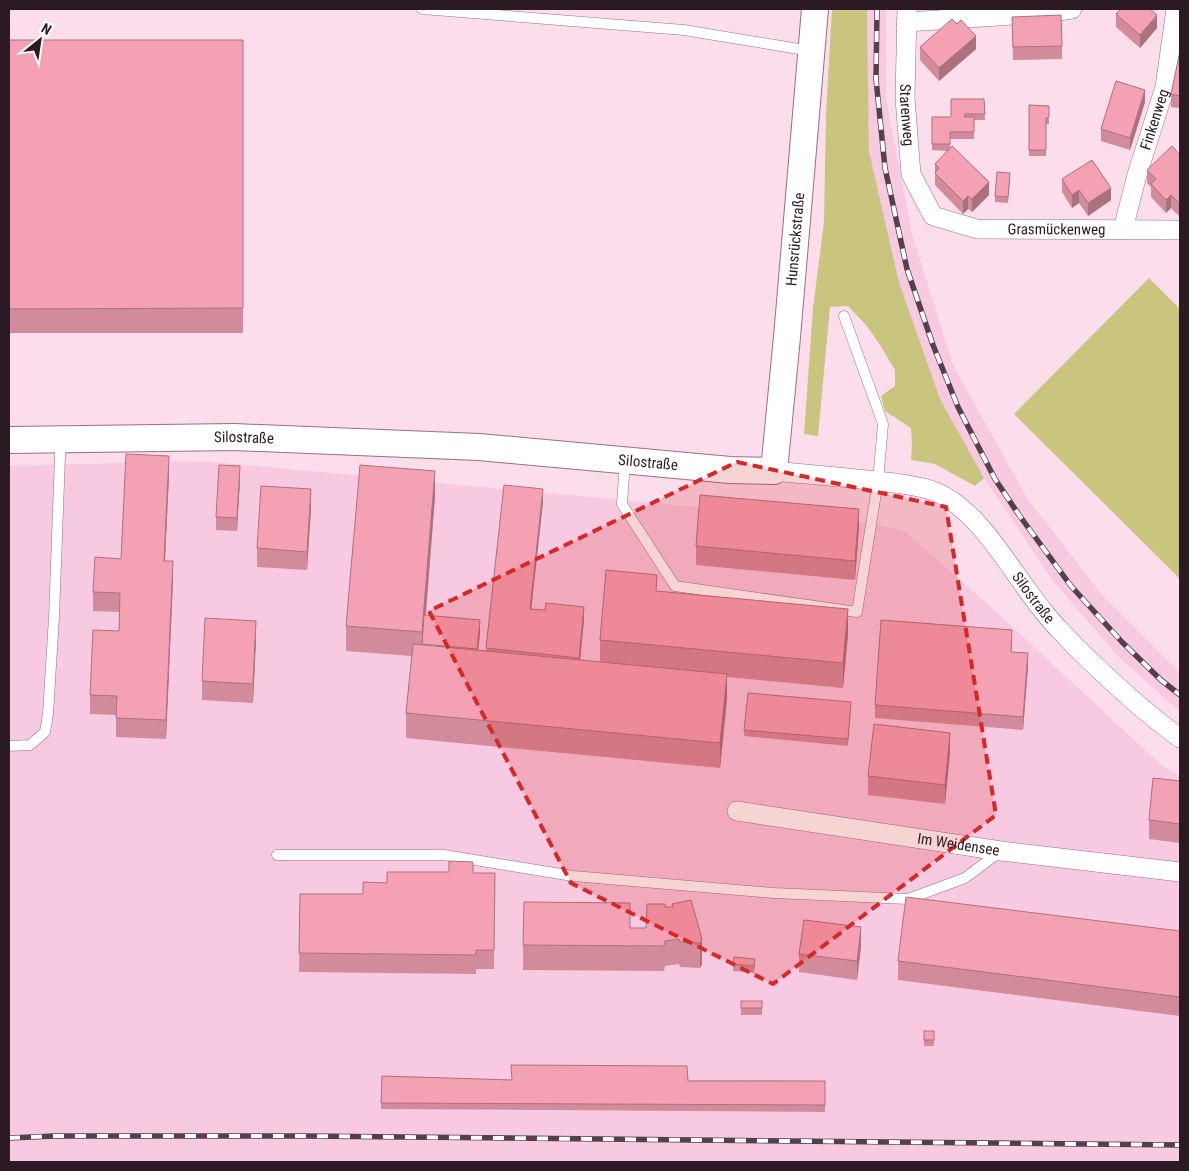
<svg xmlns="http://www.w3.org/2000/svg" width="1189" height="1171" viewBox="0 0 1189 1171" font-family="'Roboto Condensed',sans-serif">
<style>
.built{fill:#f8cae2}
.green{fill:#c9c57f}
.lines{fill:none;stroke-linecap:round;stroke-linejoin:round}
.service-casing{stroke:#9b6e86;stroke-width:11}
.minor-casing{stroke:#9b6e86;stroke-width:20}
.secondary-casing{stroke:#9b6e86;stroke-width:28}
.service{stroke:#fff;stroke-width:10}
.minor{stroke:#fff;stroke-width:19}
.secondary{stroke:#fff;stroke-width:26}
.rail-casing{stroke:#54404b;stroke-width:5.5}
.rail{stroke:#fff;stroke-width:4;stroke-dasharray:11;stroke-linecap:butt}
.wall{fill:#d28b9a}
.shaded-wall{fill:#ab717d}
.building{fill:#f4a2b3;stroke:#ab717d}
.marked{fill:#d62828;fill-opacity:0.2;stroke:#d62828;stroke-width:4;stroke-dasharray:10 6;stroke-linejoin:round}
.labels{text-anchor:middle;stroke-width:4;stroke-linejoin:round;paint-order:stroke}
.street-label{font-size:15px;fill:#2b1923;stroke:#fff}
</style>
<rect width="100%" height="100%" fill="#fbddec"/>
<!-- built -->
<g class="built">
<polygon points="867,9 886,9 886,98 912,234 953,365 1027,498 1103,596 1180,673 1180,712 1118,656 1053,581 984,478 940,399 899,282 869,151"/>
<polygon points="203,461 870,523 905,532 991,607 1160,764 1180,776 1180,1162 9,1162 9,466"/>
</g>
<!-- green -->
<g class="green">
<polygon points="832,9 867,9 869,151 899,282 940,399 984,478 975,486 935,464 911,460 912,443 911,428 885,411 881,396 895,386 895,370 880,345 866,325 848,306 830,307 818,436 804,434 813,308 824,222 826,114"/>
<polygon points="1149,278 1180,309 1180,579 1014,414"/>
</g>
<g class="lines">
<defs>
<g id="service">
<polyline points="422,9 684,30 811,51"/>
<polyline points="625,462 622,504 675,586 857,612 878,481 883,424 844,316"/>
<polyline points="9,746 30,745 45,732 48,714 54,617 60,456 60,441"/>
<polyline points="277,855 444,855 573,876 774,893 908,899 965,878 1001,851"/>
</g>
<g id="minor">
<path id="s1" d="M907,9L905,98L911,174L933,216L977,229L1180,230"/>
<polyline points="906,22 1045,13 1072,9"/>
<path id="s2" d="M1123,229L1137,175L1165,87L1176,9"/>
<path id="s3" d="M774,471C814,475 855,478 895,483C908,485 924,487 936,492C981,511 1013,575 1044,612C1052,623 1063,633 1072,643C1106,677 1141,710 1180,738"/>
<path id="s4" d="M737,811L1001,851L1180,872"/>
</g>
<g id="secondary">
<path id="s5" d="M9,440L234,437L479,447L730,470L774,471L787,337L815,9"/>
</g>
</defs>
<!-- service casing -->
<use href="#service" class="service-casing"/>
<!-- minor casing -->
<use href="#minor" class="minor-casing"/>
<!-- secondary casing -->
<use href="#secondary" class="secondary-casing"/>
<!-- service -->
<use href="#service" class="service"/>
<!-- minor -->
<use href="#minor" class="minor"/>
<!-- secondary -->
<use href="#secondary" class="secondary"/>
<defs>
<g id="rail">
<polyline points="877,9 876,79 885,168 907,269 933,345 958,407 995,479 1019,515 1071,586 1122,642 1161,680 1180,695"/>
<polyline points="9,1138 55,1136 303,1136 1180,1145"/>
</g>
</defs>
<!-- rail casing -->
<use href="#rail" class="rail-casing"/>
<!-- rail -->
<use href="#rail" class="rail"/>
</g>
<!-- wall -->
<g class="wall">
<polygon points="1116,14 1157,28 1140,48 1116,27"/>
<polygon points="1012,17 1062,46 1062,59 1013,60"/>
<polygon points="957,24 976,49 939,81 920,60 920,47"/>
<rect x="9" y="40" width="234" height="293"/>
<polygon points="1180,51 1180,108 1171,107 1171,94"/>
<polygon points="984,99 985,120 974,120 974,139 950,139 950,148 989,195 972,212 968,209 963,214 935,185 935,164 948,151 932,150 932,117 951,117"/>
<polygon points="1145,102 1130,150 1101,141 1101,129"/>
<polygon points="1029,105 1049,106 1049,124 1046,124 1046,156 1029,156"/>
<polygon points="1180,155 1180,217 1171,208 1166,213 1151,197 1151,187 1147,183 1147,170"/>
<polygon points="1062,179 1111,200 1088,216 1079,203 1072,208 1062,192"/>
<polygon points="1010,180 1008,203 995,202 995,196"/>
<polygon points="169,475 165,561 173,580 166,739 116,737 116,715 90,714 90,695 119,631 120,612 93,611 93,592 121,559"/>
<polygon points="240,479 237,531 216,530 216,517"/>
<polygon points="435,496 426,615 480,633 478,650 486,651 486,648 543,502 531,609 584,620 580,660 600,662 600,640 657,591 848,634 843,688 727,677 727,699 720,768 406,738 406,713 412,656 346,651 346,626"/>
<polygon points="311,508 307,570 257,567 257,548"/>
<polygon points="859,528 855,580 696,565 696,546"/>
<polygon points="256,640 253,703 202,700 202,681"/>
<polygon points="1012,643 1012,652 1028,666 1023,730 875,718 875,705"/>
<polygon points="851,708 848,746 744,736 744,730"/>
<polygon points="950,752 945,804 868,795 868,776"/>
<polygon points="1180,781 1180,843 1149,839 1149,820"/>
<polygon points="473,873 495,873 494,969 476,969 476,974 299,972 300,894 363,894 387,883"/>
<polygon points="672,904 702,939 702,964 700,968 680,967 679,964 665,966 664,971 523,970 523,945 630,928 646,928 665,907 672,907"/>
<polygon points="1180,931 1180,1016 898,980 898,961"/>
<polygon points="861,946 857,980 799,972 799,954"/>
<polygon points="733,964 755,965 754,973 733,971"/>
<rect x="741" y="1001" width="21" height="14"/>
<rect x="924" y="1031" width="10" height="15"/>
<polygon points="382,1076 511,1080 825,1081 825,1112 381,1109"/>
</g>
<!-- shaded-wall -->
<g class="shaded-wall">
<polygon points="1157,15 1157,28 1140,48 1140,35"/>
<polygon points="976,36 976,49 939,81 939,68"/>
<polygon points="1145,90 1145,102 1130,150 1130,138"/>
<polygon points="989,182 989,195 972,212 972,199"/>
<polygon points="1111,188 1111,200 1088,216 1088,203"/>
<polygon points="1079,190 1079,203 1072,208 1072,195"/>
<polygon points="1171,195 1171,208 1166,213 1166,200"/>
<polygon points="968,196 968,209 963,214 963,201"/>
<polygon points="169,456 169,475 164,580 164,561"/>
<polygon points="240,466 240,479 237,531 237,518"/>
<polygon points="435,471 435,496 422,657 422,632"/>
<polygon points="311,489 311,508 307,570 307,552"/>
<polygon points="543,489 543,502 530,621 530,609"/>
<polygon points="859,509 859,528 855,580 855,561"/>
<polygon points="173,561 173,580 166,739 166,720"/>
<polygon points="584,607 584,620 579,671 579,658"/>
<polygon points="848,609 848,634 843,688 843,663"/>
<polygon points="480,620 480,633 477,662 477,649"/>
<polygon points="256,621 256,640 253,703 253,684"/>
<polygon points="1028,653 1028,666 1023,730 1023,717"/>
<polygon points="727,674 727,699 720,768 720,743"/>
<polygon points="950,733 950,752 945,804 945,785"/>
<polygon points="861,927 861,946 857,980 857,961"/>
<polygon points="702,939 702,964 700,968 700,943"/>
</g>
<!-- building -->
<g class="building">
<polygon points="1121,9 1150,9 1157,15 1140,35 1116,14"/>
<polygon points="1061,15 1062,46 1013,47 1012,17"/>
<polygon points="952,19 957,24 961,20 976,36 939,68 920,47"/>
<polygon points="9,40 243,40 243,308 9,309"/>
<polygon points="1180,51 1180,96 1171,94"/>
<polygon points="1116,81 1145,90 1130,138 1101,129"/>
<polygon points="951,99 984,99 985,114 965,114 964,117 974,117 974,132 950,132 950,144 932,144 932,117 951,117"/>
<polygon points="1029,105 1049,106 1049,117 1046,118 1046,150 1029,150"/>
<polygon points="952,146 989,182 972,199 968,196 963,201 935,173 939,168 935,164"/>
<polygon points="1172,146 1180,155 1180,204 1171,195 1166,200 1151,184 1156,179 1147,170"/>
<polygon points="1092,160 1111,188 1088,203 1079,190 1072,195 1062,179"/>
<polygon points="997,172 1010,173 1008,197 995,196"/>
<polygon points="126,454 169,456 164,561 173,561 166,720 116,718 117,696 90,695 93,630 119,631 120,593 93,592 95,557 121,559"/>
<polygon points="219,465 240,466 237,518 216,517"/>
<polygon points="360,465 435,471 422,632 346,626"/>
<polygon points="504,485 543,489 530,609 545,610 546,603 584,607 579,658 486,648"/>
<polygon points="261,486 311,489 307,552 257,548"/>
<polygon points="700,495 859,509 855,561 696,546"/>
<polygon points="606,570 657,575 656,591 848,609 843,663 600,640"/>
<polygon points="424,615 480,620 477,649 422,644"/>
<polygon points="205,618 256,621 253,684 202,681"/>
<polygon points="881,620 1012,630 1011,652 1028,653 1023,717 875,705"/>
<polygon points="413,644 727,674 720,743 406,713"/>
<polygon points="748,693 851,702 848,739 744,730"/>
<polygon points="874,724 950,733 945,785 868,776"/>
<polygon points="1153,778 1180,781 1180,824 1149,820"/>
<polygon points="449,861 473,862 473,873 495,873 494,950 476,950 476,955 299,953 300,894 363,894 363,882 387,883 387,872 449,872"/>
<polygon points="906,897 1180,931 1180,997 898,961"/>
<polygon points="691,900 702,939 700,943 680,942 679,939 665,941 664,946 523,945 524,902 630,903 630,928 646,928 647,904 665,904 665,907 673,907 672,904"/>
<polygon points="804,920 861,927 857,961 799,954"/>
<polygon points="734,957 755,959 754,966 733,964"/>
<rect x="741" y="1001" width="21" height="7"/>
<rect x="924" y="1031" width="10" height="9"/>
<polygon points="511,1065 687,1066 688,1081 825,1081 825,1105 381,1103 382,1076 512,1080"/>
</g>
<!-- marked area -->
<path class="marked" d="M737,462L946,507L996,815L773,984L571,883L429,611Z"/>
<g class="labels">
<!-- street labels -->
<g class="street-label">
<text dy="5" stroke="none"><textPath href="#s1" startOffset="106">Starenweg</textPath></text>
<text dy="5" stroke="none"><textPath href="#s2" startOffset="114">Finkenweg</textPath></text>
<text dy="5" stroke="none"><textPath href="#s1" startOffset="338">Grasmückenweg</textPath></text>
<text dy="5" stroke="none"><textPath href="#s5" startOffset="999">Hunsrückstraße</textPath></text>
<text dy="5" stroke="none"><textPath href="#s5" startOffset="235">Silostraße</textPath></text>
<text dy="5" stroke="none"><textPath href="#s5" startOffset="640">Silostraße</textPath></text>
<text dy="5" stroke="none"><textPath href="#s3" startOffset="309">Silostraße</textPath></text>
<text dy="5" stroke="none"><textPath href="#s4" startOffset="224">Im Weidensee</textPath></text>
</g>
</g>
<!-- border -->
<rect width="1189" height="1171" fill="none" stroke="#2b1923" stroke-width="20"/>
<!-- north arrow -->
<g transform="translate(40 40) rotate(30)" stroke="#ffffff" stroke-width="4" paint-order="stroke">
<path d="M0-4L9 19L0 12L-9 19Z" fill="#2b1923"/>
<text y="-8" font-size="14" font-weight="bold" text-anchor="middle" fill="#2b1923">N</text>
</g>
</svg>
